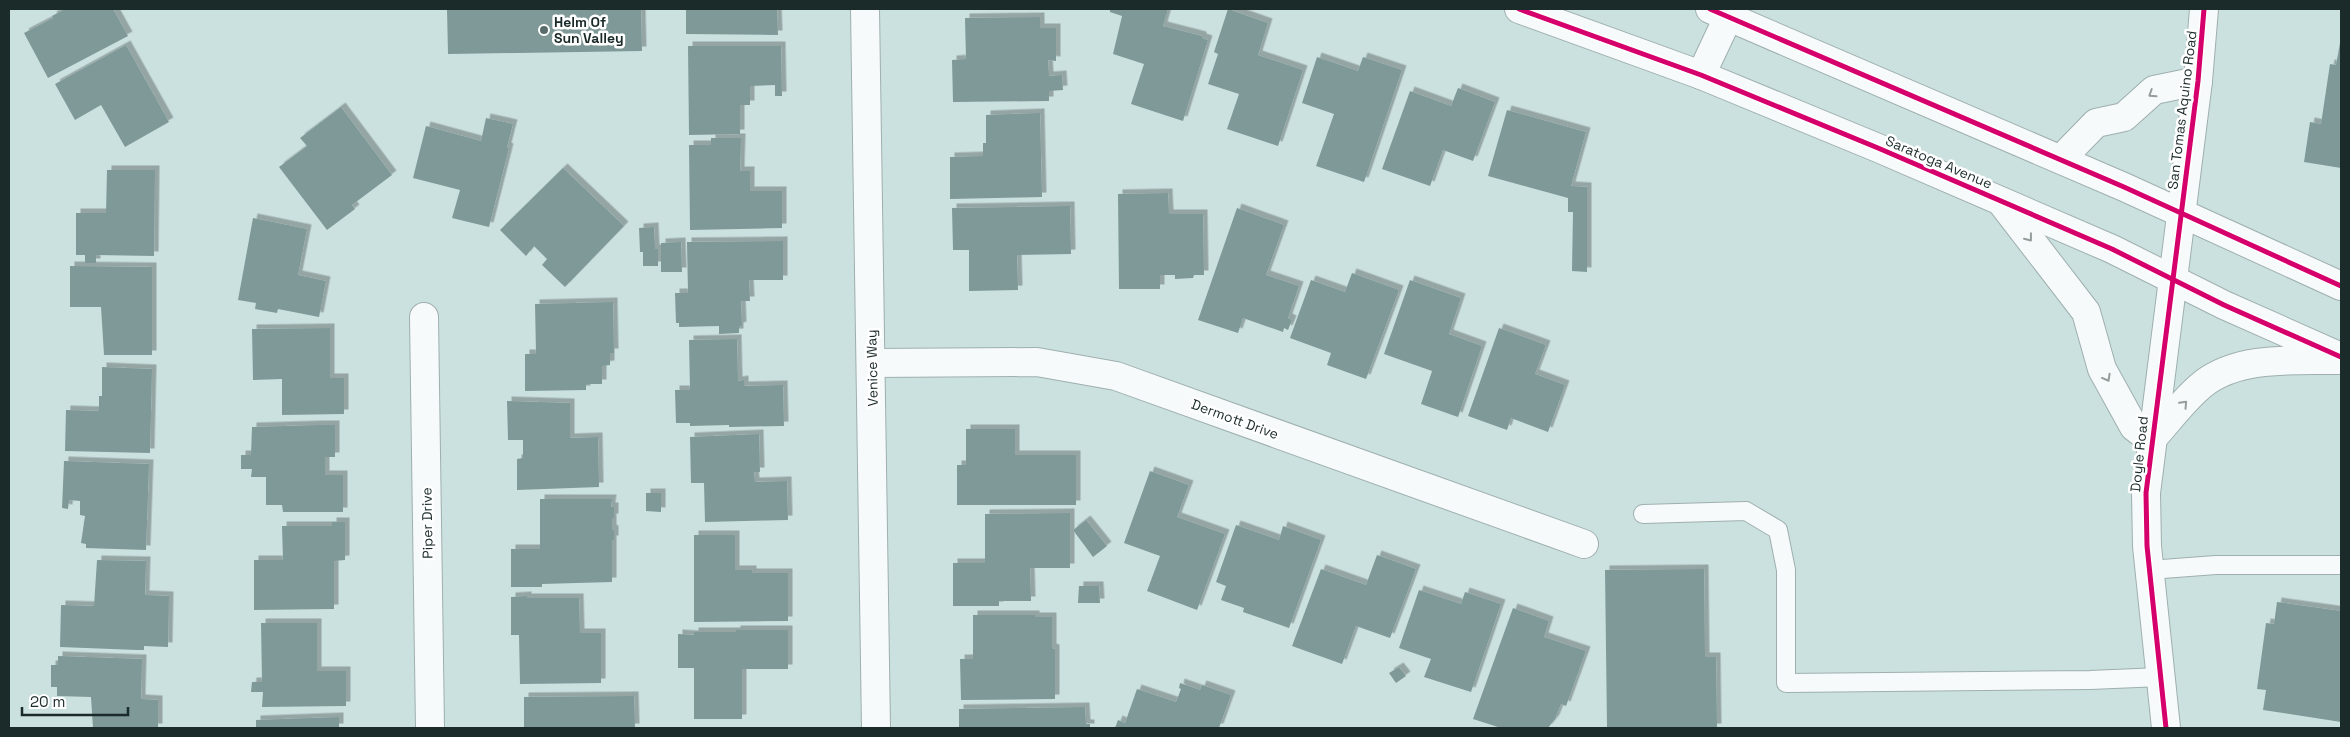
<svg xmlns="http://www.w3.org/2000/svg" width="2350" height="737" viewBox="0 0 2350 737" font-family="'Space Grotesk',sans-serif">
<style>
.building{fill:#7f9998;filter:url(#shadow)}
.lines{fill:none;stroke-linecap:round;stroke-linejoin:round}
.lane-casing{stroke:#9eafae;stroke-width:20}
.street-casing{stroke:#9eafae;stroke-width:30}
.secondary-casing{stroke:#9eafae;stroke-width:30}
.primary-casing{stroke:#9eafae;stroke-width:30}
.lane{stroke:#f7fafa;stroke-width:18}
.street{stroke:#f7fafa;stroke-width:28}
.secondary{stroke:#f7fafa;stroke-width:28}
.primary{stroke:#f7fafa;stroke-width:28}
.cycleway-casing{stroke:#fff;stroke-width:8}
.cycleway{stroke:#d6006c;stroke-width:5}
.oneway{stroke:#949d9c}
.poi-dot{fill:#596b6a;stroke:#fff;stroke-width:2}
.labels{text-anchor:middle;stroke-width:5;stroke-linejoin:round;paint-order:stroke}
.poi-label{font-size:14px;font-weight:bold;fill:#1b2b2a;stroke:#fff;text-anchor:start}
.street-label{font-size:14px;fill:#1b2b2a;stroke:#fff}
</style>
<defs>
<filter id="shadow"><feDropShadow dx="4.5" dy="-4.5" stdDeviation="0" flood-color="#0004"/></filter>
</defs>
<rect width="100%" height="100%" fill="#cbe1e0"/>
<!-- building -->
<g class="building">
<polygon points="65,9 113,9 128,36 48,78 24,33 53,18 52,16"/>
<polygon points="447,9 641,9 642,51 448,54"/>
<polygon points="686,9 777,9 778,35 686,34"/>
<polygon points="1110,9 1168,9 1163,26 1202,36 1202,38 1208,40 1183,121 1131,104 1144,64 1113,54 1122,16 1110,12"/>
<polygon points="1228,9 1268,23 1258,55 1303,70 1278,146 1227,129 1239,94 1208,84 1218,54 1214,52"/>
<polygon points="1040,17 1040,28 1056,28 1056,61 1048,60 1049,76 1062,75 1063,90 1049,91 1049,101 953,102 952,60 966,59 965,18"/>
<polygon points="2340,43 2341,43 2341,168 2304,162 2310,122 2321,124 2330,64 2336,65"/>
<polygon points="126,45 169,122 125,147 101,105 75,120 55,84"/>
<polygon points="688,46 781,46 782,96 775,96 775,85 750,86 750,105 740,105 740,134 689,135"/>
<polygon points="1317,57 1358,71 1363,57 1402,70 1364,182 1316,166 1334,114 1302,103"/>
<polygon points="1458,88 1495,102 1473,161 1443,150 1430,186 1382,169 1410,91 1451,106"/>
<polygon points="341,107 392,175 352,205 355,209 327,230 279,167 307,146 300,138"/>
<polygon points="1507,110 1586,132 1571,186 1587,187 1587,272 1572,271 1573,212 1568,212 1568,194 1568,198 1488,176"/>
<polygon points="1040,113 1042,197 950,199 950,157 983,156 983,143 986,143 986,115"/>
<polygon points="486,118 513,124 507,147 509,148 489,227 452,218 460,190 413,178 426,126 481,141"/>
<polygon points="711,138 741,138 740,171 750,171 750,191 782,191 782,228 690,230 689,145 711,145"/>
<polygon points="563,168 624,226 565,287 542,265 547,259 534,246 526,256 500,230"/>
<polygon points="107,170 155,170 154,256 96,255 96,263 85,263 85,255 76,255 76,213 106,213"/>
<polygon points="1168,193 1169,214 1203,214 1204,275 1194,275 1193,278 1175,279 1175,275 1160,275 1160,289 1119,289 1118,194"/>
<polygon points="1070,206 1071,254 1017,255 1018,290 969,291 969,250 953,250 952,208"/>
<polygon points="1237,208 1284,225 1266,275 1299,286 1288,318 1292,320 1288,330 1284,328 1283,332 1243,318 1238,333 1198,320"/>
<polygon points="253,218 307,229 298,275 326,281 319,317 278,309 277,313 255,309 256,303 238,300"/>
<polygon points="654,227 655,249 658,249 658,266 643,266 643,252 640,252 639,228"/>
<polygon points="783,241 783,280 749,280 750,301 741,301 742,326 739,327 739,333 719,334 719,326 679,327 679,323 676,323 675,293 688,293 687,242"/>
<polygon points="681,242 682,272 661,272 661,243"/>
<polygon points="70,266 152,267 152,355 104,355 101,307 70,307"/>
<polygon points="1352,273 1399,290 1366,379 1327,365 1331,353 1290,338 1311,280 1345,292"/>
<polygon points="1410,280 1461,298 1449,334 1482,346 1458,417 1421,404 1432,371 1384,354"/>
<polygon points="613,302 614,353 610,353 610,365 602,366 602,384 586,384 586,390 525,391 525,354 536,354 535,304"/>
<polygon points="330,328 330,378 344,378 344,414 282,415 282,379 253,380 252,329"/>
<polygon points="1499,328 1546,345 1535,374 1565,385 1548,432 1511,418 1507,430 1468,416"/>
<polygon points="737,339 738,381 744,380 744,386 783,385 784,426 729,427 729,425 690,426 690,423 676,423 675,390 690,390 689,340"/>
<polygon points="102,367 152,369 150,453 65,451 66,410 99,411 99,396 102,396"/>
<polygon points="507,401 570,403 570,438 598,437 599,487 517,490 517,459 523,458 523,440 508,440"/>
<polygon points="319,425 335,425 335,457 325,457 325,475 343,475 343,512 283,512 282,505 266,505 266,477 251,477 252,469 241,469 241,455 251,455 252,427"/>
<polygon points="966,429 1015,429 1015,455 1076,455 1076,505 957,505 957,465 966,465"/>
<polygon points="759,434 760,472 754,472 755,482 787,481 788,520 705,522 704,483 691,483 690,437"/>
<polygon points="64,461 149,464 146,550 86,548 86,544 81,543 85,516 80,515 80,501 69,500 68,509 62,508"/>
<polygon points="1150,471 1189,485 1177,517 1225,534 1197,610 1147,591 1160,556 1124,543"/>
<polygon points="646,493 661,493 661,512 646,511"/>
<polygon points="540,499 612,499 611,507 614,507 614,518 612,518 612,529 614,530 614,540 612,540 612,582 542,584 542,587 511,587 511,549 540,549"/>
<polygon points="1070,513 1070,568 1030,568 1031,601 999,601 999,606 953,606 953,563 985,563 985,514"/>
<polygon points="1086,520 1107,546 1093,557 1073,530"/>
<polygon points="332,522 345,522 345,560 334,561 334,609 254,610 254,560 283,560 282,526 332,526"/>
<polygon points="1236,525 1279,540 1283,526 1321,540 1289,628 1243,612 1244,608 1221,600 1226,586 1216,582"/>
<polygon points="694,535 735,535 735,570 752,570 752,573 788,573 788,621 694,622"/>
<polygon points="1377,555 1416,569 1390,638 1356,626 1342,664 1292,646 1321,569 1366,585"/>
<polygon points="97,560 146,561 145,595 169,596 168,647 144,646 144,650 137,650 60,647 61,605 94,606"/>
<polygon points="1704,569 1705,657 1716,657 1717,728 1607,728 1605,570"/>
<polygon points="1079,586 1099,586 1100,603 1078,603"/>
<polygon points="1419,590 1461,604 1465,592 1501,604 1471,692 1424,677 1431,659 1399,648"/>
<polygon points="527,596 527,598 579,598 580,633 601,633 601,683 520,684 519,635 511,635 511,597"/>
<polygon points="2277,602 2341,611 2341,722 2263,710 2266,690 2257,689 2266,623 2274,624"/>
<polygon points="1513,608 1549,621 1544,637 1586,651 1566,706 1561,704 1555,719 1548,728 1501,728 1473,719"/>
<polygon points="973,615 1035,615 1035,617 1052,617 1052,648 1055,649 1055,699 961,700 960,659 973,659"/>
<polygon points="261,623 317,623 317,671 346,671 346,706 262,707 263,692 251,692 252,682 262,682"/>
<polygon points="736,630 788,630 788,669 742,669 742,719 694,719 694,668 678,668 678,634 694,635 694,632 736,632"/>
<polygon points="58,656 142,659 141,699 158,700 158,728 93,728 91,697 57,696 57,687 51,687 51,665 58,665"/>
<polygon points="1399,667 1406,676 1396,683 1389,673"/>
<polygon points="1180,683 1200,690 1202,685 1231,695 1219,728 1115,728 1118,720 1125,723 1137,689 1176,702 1181,689 1179,688"/>
<polygon points="634,696 635,728 524,728 524,697"/>
<polygon points="1085,707 1086,724 1090,724 1090,728 959,728 959,709"/>
<polygon points="339,717 339,728 256,728 256,720"/>
</g>
<g class="lines">
<defs>
<g id="lane">
<polyline points="1643,514 1746,511 1778,530 1786,570 1786,683 2090,680 2161,677"/>
<polyline points="2149,570 2216,565 2341,565"/>
</g>
<g id="street">
<polyline points="865,9 876,728"/>
<polyline points="1701,75 1732,9"/>
<polyline points="424,317 430,728"/>
<polyline points="872,363 1037,362 1116,376 1584,544"/>
</g>
<polyline id="secondary" points="2166,728 2147,546 2146,493 2198,81 2204,9"/>
<g id="primary">
<polyline points="1519,9 1701,75 1878,148 2112,249 2224,305 2341,357"/>
<polyline points="1710,9 2124,187 2341,286"/>
<polyline points="2061,159 2096,123 2124,117 2154,90 2198,81"/>
<path d="M2002,203L2086,312L2102,369L2134,427L2151,440C2168,422 2184,399 2203,384C2240,355 2297,361 2340,360"/>
</g>
</defs>
<!-- lane casing -->
<use href="#lane" class="lane-casing"/>
<!-- street casing -->
<use href="#street" class="street-casing"/>
<!-- secondary casing -->
<use href="#secondary" class="secondary-casing"/>
<!-- primary casing -->
<use href="#primary" class="primary-casing"/>
<!-- lane -->
<use href="#lane" class="lane"/>
<!-- street -->
<use href="#street" class="street"/>
<!-- secondary -->
<use href="#secondary" class="secondary"/>
<!-- primary -->
<use href="#primary" class="primary"/>
<defs>
<g id="cycleway">
<polyline points="1519,9 1701,75 1878,148 2112,249 2224,305 2341,357"/>
<polyline points="1710,9 2124,187 2341,286"/>
<polyline points="2166,728 2147,546 2146,493 2198,81 2204,9"/>
</g>
</defs>
<!-- cycleway casing -->
<use href="#cycleway" class="cycleway-casing"/>
<!-- cycleway -->
<use href="#cycleway" class="cycleway"/>
</g>
<!-- one-way arrows -->
<defs><path id="oneway-chevron" d="M-2-3.5L2.5 0L-2 3.5" fill="none" stroke-width="1.6" stroke-linecap="round" stroke-linejoin="round" transform="scale(1.25)"/></defs>
<g class="oneway">
<use href="#oneway-chevron" transform="translate(2152 94) rotate(147)"/>
<use href="#oneway-chevron" transform="translate(2029 238) rotate(52)"/>
<use href="#oneway-chevron" transform="translate(2107 378) rotate(61)"/>
<use href="#oneway-chevron" transform="translate(2184 404) rotate(-47)"/>
</g>
<!-- markers -->
<circle class="poi-dot" cx="544" cy="30" r="5"/>
<g class="labels">
<!-- poi labels -->
<g class="poi-label">
<text x="554" y="27">Helm Of<tspan x="554" dy="16">Sun Valley</tspan></text>
</g>
<!-- street labels -->
<g class="street-label">
<text transform="translate(2182 110) rotate(-83)" y="5">San Tomas Aquino Road</text>
<text transform="translate(1939 162) rotate(23)" y="5">Saratoga Avenue</text>
<text transform="translate(872 368) rotate(-91)" y="5">Venice Way</text>
<text transform="translate(1235 419) rotate(20)" y="5">Dermott Drive</text>
<text transform="translate(2139 454) rotate(-84)" y="5">Doyle Road</text>
<text transform="translate(427 523) rotate(-91)" y="5">Piper Drive</text>
</g>
</g>
<!-- border -->
<rect width="2350" height="737" fill="none" stroke="#1b2b2a" stroke-width="20"/>
<!-- scale -->
<path d="M22 707v8h106v-8" fill="none" stroke="#1b2b2a" stroke-width="2.5"/>
<text x="30" y="707" font-size="15" fill="#1b2b2a" stroke="#ffffff" stroke-width="4" paint-order="stroke">20 m</text>
</svg>
